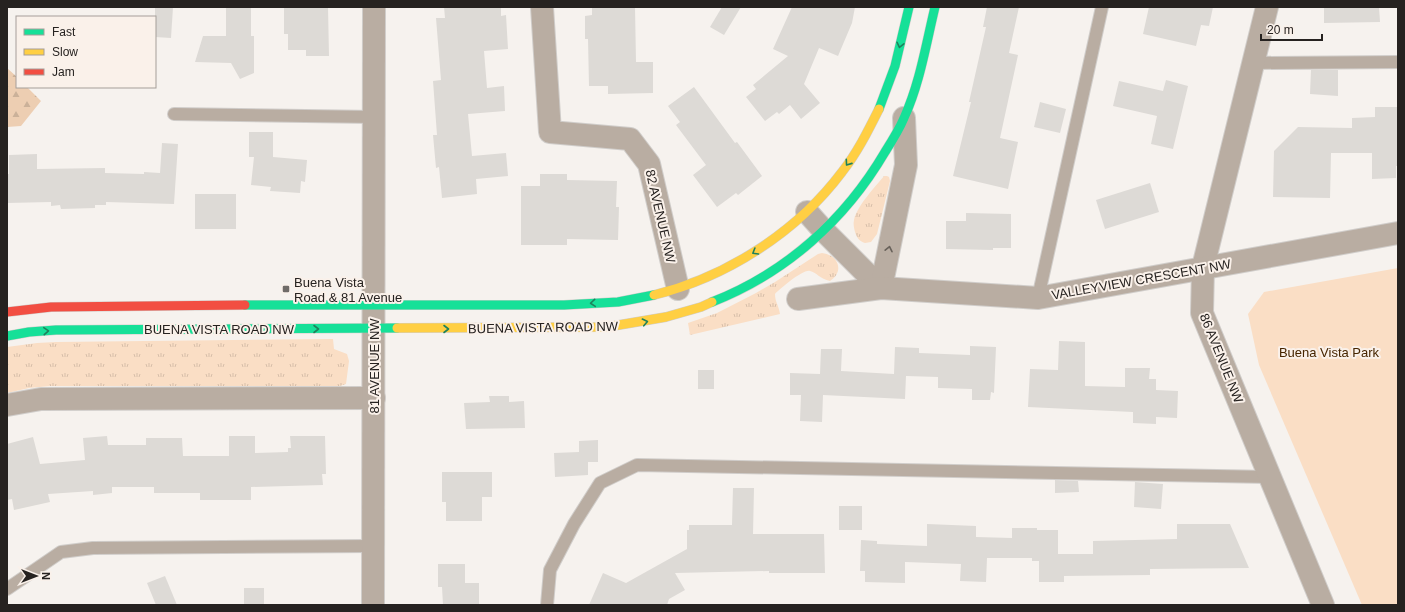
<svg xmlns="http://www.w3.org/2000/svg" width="1405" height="612" viewBox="0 0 1405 612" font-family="Arial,sans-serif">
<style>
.grass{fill:url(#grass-tufts)}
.forest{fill:url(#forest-firs)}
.park{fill:#fadec5}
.building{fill:#dddad6}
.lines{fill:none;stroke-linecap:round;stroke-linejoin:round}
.lane-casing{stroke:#d0cdca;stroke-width:14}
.street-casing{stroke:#d0cdca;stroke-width:24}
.fast-casing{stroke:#d0cdca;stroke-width:10}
.slow-casing{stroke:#d0cdca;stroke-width:10}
.jam-casing{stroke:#d0cdca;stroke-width:10}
.lane{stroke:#b9ada2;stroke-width:12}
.street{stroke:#b9ada2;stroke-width:22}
.fast{stroke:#16e098;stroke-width:9}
.slow{stroke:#ffcf43;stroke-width:9}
.jam{stroke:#f24e42;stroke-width:9}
.oneway{stroke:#1e815c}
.oneway2{stroke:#68615a}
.poi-dot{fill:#6f6b68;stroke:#faf1ea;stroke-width:1.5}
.labels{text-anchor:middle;stroke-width:4;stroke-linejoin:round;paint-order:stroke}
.street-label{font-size:13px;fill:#262220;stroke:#faf1ea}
.poi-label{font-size:13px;fill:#262220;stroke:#faf1ea;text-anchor:start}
.park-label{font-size:13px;fill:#462500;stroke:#faf1ea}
</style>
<defs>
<pattern id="grass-tufts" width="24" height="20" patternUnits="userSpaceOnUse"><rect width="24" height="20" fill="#fadec5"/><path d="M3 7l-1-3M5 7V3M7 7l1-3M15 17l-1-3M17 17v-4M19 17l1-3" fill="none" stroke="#d6bea9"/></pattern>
<pattern id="forest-firs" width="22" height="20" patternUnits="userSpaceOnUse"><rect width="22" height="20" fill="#edceb2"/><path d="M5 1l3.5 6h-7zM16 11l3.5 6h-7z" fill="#cbb199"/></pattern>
</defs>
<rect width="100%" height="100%" fill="#f6f2ee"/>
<!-- grass -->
<g class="grass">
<path d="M884,176H887L889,177L890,181L877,234L871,242L865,243C859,241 857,238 855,232C854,228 853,224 854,220C857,206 875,187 884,176Z"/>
<path d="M822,253C838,255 845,271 830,281C820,279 816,272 810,271C803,269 780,289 775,294C775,302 779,306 780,314L690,335L688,323L717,313L756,293L775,282L818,254Z"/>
<polygon points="333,339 334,349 347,354 349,361 346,384 340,386 50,386 29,388 7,393 7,347 37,343 56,342"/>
</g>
<!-- forest -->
<polygon class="forest" points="7,68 17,77 17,87 27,87 41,101 21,126 7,127"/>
<!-- park -->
<polygon class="park" points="1398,268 1398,605 1362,605 1259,365 1248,314 1264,292"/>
<!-- building -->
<g class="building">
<polygon points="155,7 173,7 171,38 155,37"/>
<polygon points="226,7 251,7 251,36 254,36 254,73 240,79 231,63 195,62 203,36 226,36"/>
<polygon points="284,7 328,7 329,56 306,56 306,50 288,50 288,34 284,34"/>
<polygon points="444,7 501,7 501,16 506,15 508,49 484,51 487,88 504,86 505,111 468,114 472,156 506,153 508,176 476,179 477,194 442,198 439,167 436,168 433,135 437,135 433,81 441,80 436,18 445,18"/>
<polygon points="592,7 635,7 636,62 653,62 653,93 608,94 608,86 589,86 588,39 585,39 585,16 592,15"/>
<polygon points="722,7 741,7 724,35 710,27"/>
<polygon points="792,7 855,7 852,23 838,56 819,48 804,84 820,103 801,119 790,105 779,114 777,112 765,121 746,97 756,89 753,85 788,56 773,49"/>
<polygon points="987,7 1019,7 1009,53 1018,55 1000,138 1018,142 1008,189 953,176 971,102 969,102 986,27 983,27"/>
<polygon points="1149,7 1213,7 1209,26 1201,25 1196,46 1143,34"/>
<polygon points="1324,7 1379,7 1380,22 1324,23"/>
<polygon points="1311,70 1338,70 1338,96 1310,94"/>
<polygon points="1166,80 1188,86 1173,149 1151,144 1157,116 1113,106 1119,81 1163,91"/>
<polygon points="694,87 735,143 737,142 762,176 738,195 736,193 717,207 693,175 706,165 676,125 680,122 668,106"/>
<polygon points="1040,102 1066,109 1060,133 1034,127"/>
<polygon points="1375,107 1398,107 1398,166 1396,166 1396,178 1372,179 1372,153 1331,153 1330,198 1273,197 1274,151 1298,127 1352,128 1352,118 1375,117"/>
<polygon points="249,132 273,132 273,157 307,160 305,182 301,181 300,193 270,191 271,187 251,185 254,157 249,157"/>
<polygon points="162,143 178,144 174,204 106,202 106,205 95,205 95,208 61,209 60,205 51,206 51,202 7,203 7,174 9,174 9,155 37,154 37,169 105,168 105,173 144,174 144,172 160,173"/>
<polygon points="540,174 567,174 567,180 617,181 616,207 619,207 618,240 567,239 567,245 521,245 521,186 540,186"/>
<polygon points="1150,183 1159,212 1105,229 1096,200"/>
<rect x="195" y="194" width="41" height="35"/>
<polygon points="966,213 1011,214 1011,248 993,248 993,250 946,249 946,221 966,221"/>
<polygon points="1059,341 1085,342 1085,386 1125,387 1125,368 1150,368 1149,379 1156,379 1156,390 1178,391 1177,418 1156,417 1156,424 1133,423 1133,412 1028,407 1030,369 1058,370"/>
<polygon points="970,346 996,347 994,393 991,392 990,400 972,400 972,389 938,388 938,377 906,376 905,399 823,395 822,422 800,421 801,395 790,395 790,373 820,374 821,349 842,349 841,371 894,374 895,347 919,348 919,353 970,355"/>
<rect x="698" y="370" width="16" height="19"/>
<polygon points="489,396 509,396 509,402 524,401 525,428 466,429 464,403 490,402"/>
<polygon points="107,436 108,445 146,445 146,438 182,438 183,456 229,456 229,436 255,436 255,453 288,452 288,448 291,448 290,436 325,436 326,474 322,474 323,485 251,487 251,500 200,500 200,493 154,493 154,487 112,487 112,493 93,495 93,491 48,494 50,502 14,510 12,499 7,500 7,444 33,437 40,464 85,460 83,438"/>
<polygon points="598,440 598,462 588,462 588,475 555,477 554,453 579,452 579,441"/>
<polygon points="442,472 492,472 492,497 482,497 482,521 446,521 446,502 442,502"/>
<polygon points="1055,480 1078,481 1079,492 1055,493"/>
<polygon points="1135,482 1163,484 1161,509 1134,507"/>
<polygon points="733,488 754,488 753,534 824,534 825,573 769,573 769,571 675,573 685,590 669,599 667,605 589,605 603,573 626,583 687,549 687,530 689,530 689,525 732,525"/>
<rect x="839" y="506" width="23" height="24"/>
<polygon points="927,524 976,526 976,537 1012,538 1012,528 1037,528 1037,530 1058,530 1058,554 1093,554 1093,541 1177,539 1177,524 1230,524 1249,568 1150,569 1150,575 1064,576 1064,582 1039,582 1039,561 1032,561 1032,558 987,558 986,582 960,581 961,564 905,562 905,583 865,582 865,571 860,571 861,540 877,541 877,544 927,546"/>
<polygon points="438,564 465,564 465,583 479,583 479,605 443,605 442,587 438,587"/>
<polygon points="165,576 177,605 156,605 147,583"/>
<rect x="244" y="588" width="20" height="17"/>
</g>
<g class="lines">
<defs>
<g id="lane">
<polyline points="1253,63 1398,62"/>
<polyline points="174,114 374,117"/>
<polyline points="1038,298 1102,7"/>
<polyline points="7,589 61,552 93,548 373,546"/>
<polyline points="547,605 550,570 574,524 600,483 637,465 1270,477"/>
</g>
<g id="street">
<polyline points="542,7 550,132 630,139 649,164 678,289"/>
<polyline points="1267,7 1203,267 1202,313 1323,605"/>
<polyline points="807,212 824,231 881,288"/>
<polyline points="881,288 906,165 904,118"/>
<polyline points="798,299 881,288 1038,298 1398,233"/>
<polyline points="7,405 41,399 374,398"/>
<polyline points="373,605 374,7"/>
</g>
<g id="fast">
<polyline points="879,109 895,66 909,7"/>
<path d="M712,302C786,273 845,220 885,152C892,141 899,130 904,118C920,83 926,44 935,7"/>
<polyline points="245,305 564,305 618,302 654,295"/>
<polyline points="7,336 29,332 56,330 397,328"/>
</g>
<g id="slow">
<path d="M654,295C727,277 797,232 842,172C857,153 868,131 879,109"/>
<polyline points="397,328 607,327 666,317 701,307 712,302"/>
</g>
<polyline id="jam" points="7,312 51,307 245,305"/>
</defs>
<!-- lane casing -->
<use href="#lane" class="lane-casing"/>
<!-- street casing -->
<use href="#street" class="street-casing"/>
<!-- fast casing -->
<use href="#fast" class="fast-casing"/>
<!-- slow casing -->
<use href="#slow" class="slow-casing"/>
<!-- jam casing -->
<use href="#jam" class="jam-casing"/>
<!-- lane -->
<use href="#lane" class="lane"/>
<!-- street -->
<use href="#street" class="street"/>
<!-- fast -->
<use href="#fast" class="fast"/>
<!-- slow -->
<use href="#slow" class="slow"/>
<!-- jam -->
<use href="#jam" class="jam"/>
</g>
<!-- one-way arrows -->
<defs><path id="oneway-chevron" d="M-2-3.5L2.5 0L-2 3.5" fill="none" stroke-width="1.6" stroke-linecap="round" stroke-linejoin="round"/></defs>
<g class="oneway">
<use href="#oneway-chevron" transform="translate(900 45) rotate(103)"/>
<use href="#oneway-chevron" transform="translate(848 163) rotate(125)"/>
<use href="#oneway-chevron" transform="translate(755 252) rotate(149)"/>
<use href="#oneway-chevron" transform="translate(593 303) rotate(175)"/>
<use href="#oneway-chevron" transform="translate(645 322) rotate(-12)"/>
<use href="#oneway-chevron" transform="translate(316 329)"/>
<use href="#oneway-chevron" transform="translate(446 329)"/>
<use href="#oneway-chevron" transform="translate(46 331) rotate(-4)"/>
</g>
<use class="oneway2" href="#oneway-chevron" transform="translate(889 249) rotate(-78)"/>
<!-- markers -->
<rect class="poi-dot" x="282" y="285" width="8" height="8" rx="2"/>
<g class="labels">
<!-- street labels -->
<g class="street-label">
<text transform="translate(661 216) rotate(77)" y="5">82 AVENUE NW</text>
<text transform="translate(1141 279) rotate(-10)" y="5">VALLEYVIEW CRESCENT NW</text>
<text transform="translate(543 327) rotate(-1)" y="5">BUENA VISTA ROAD NW</text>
<text x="219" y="334">BUENA VISTA ROAD NW</text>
<text transform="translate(1222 358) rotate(68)" y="5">86 AVENUE NW</text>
<text transform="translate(374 366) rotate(-90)" y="5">81 AVENUE NW</text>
</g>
<!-- poi labels -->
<g class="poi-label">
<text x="294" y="287">Buena Vista<tspan x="294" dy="15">Road &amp; 81 Avenue</tspan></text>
</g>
<!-- park labels -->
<g class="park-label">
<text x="1329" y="357">Buena Vista Park</text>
</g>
</g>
<!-- border -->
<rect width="1405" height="612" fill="none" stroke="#262220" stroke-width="16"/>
<!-- legend -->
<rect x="16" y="16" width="140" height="72" fill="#faf1ea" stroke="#a59e99"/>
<rect x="24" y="29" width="20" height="6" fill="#16e098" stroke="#a59e99"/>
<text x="52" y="36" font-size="12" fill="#262220">Fast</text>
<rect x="24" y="49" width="20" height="6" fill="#ffcf43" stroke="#a59e99"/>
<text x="52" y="56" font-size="12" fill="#262220">Slow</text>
<rect x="24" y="69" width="20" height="6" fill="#f24e42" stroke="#a59e99"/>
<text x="52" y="76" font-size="12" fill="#262220">Jam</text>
<!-- north arrow -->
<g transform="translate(36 576) rotate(90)" stroke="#faf1ea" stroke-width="3" paint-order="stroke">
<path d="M0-3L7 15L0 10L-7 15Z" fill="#262220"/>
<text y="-6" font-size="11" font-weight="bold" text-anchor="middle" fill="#262220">N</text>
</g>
<!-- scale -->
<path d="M1261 34v6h61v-6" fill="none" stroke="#262220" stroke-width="2"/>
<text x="1267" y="34" font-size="12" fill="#262220" stroke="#faf1ea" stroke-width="3" paint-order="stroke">20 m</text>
</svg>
